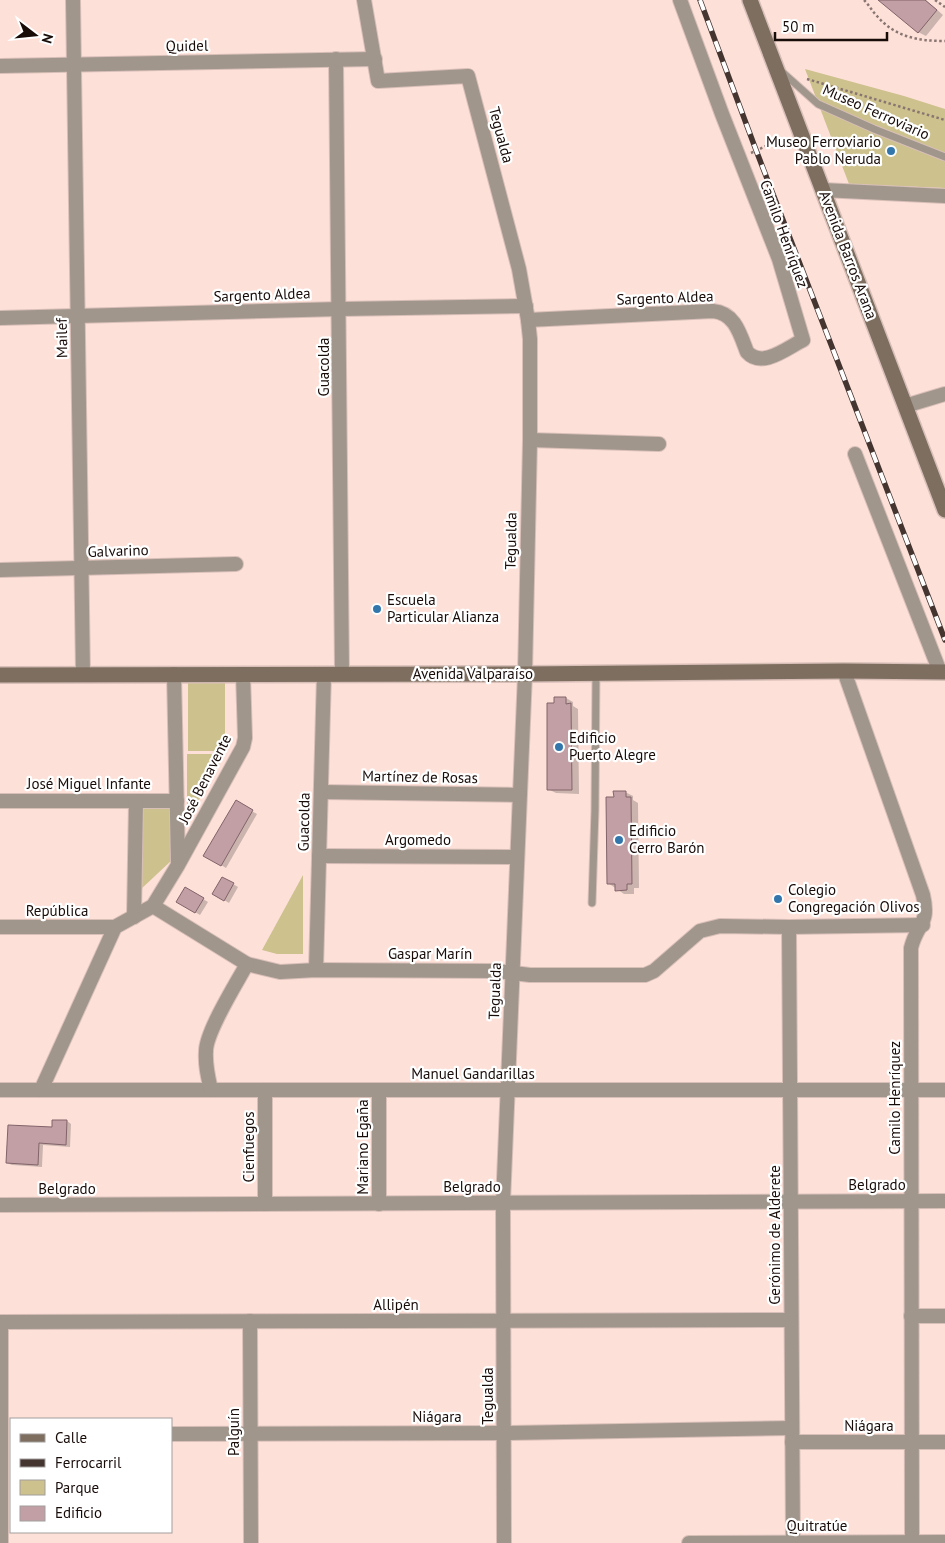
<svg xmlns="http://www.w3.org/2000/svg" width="945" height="1543" viewBox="0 0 945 1543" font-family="'PT Sans',sans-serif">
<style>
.green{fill:#cdc18d}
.shadow{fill:#0003}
.building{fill:#c19fa5;stroke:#826369}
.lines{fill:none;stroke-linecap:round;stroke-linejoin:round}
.lane-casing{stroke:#d8bfb8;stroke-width:9}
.street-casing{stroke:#d8bfb8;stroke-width:16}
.secondary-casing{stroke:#d8bfb8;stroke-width:18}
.path{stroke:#8a7671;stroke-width:2.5;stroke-dasharray:2.5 2.5;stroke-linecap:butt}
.lane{stroke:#a0968c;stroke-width:7}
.street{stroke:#a0968c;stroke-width:14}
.secondary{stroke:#7d6e60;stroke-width:15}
.rail-casing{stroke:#443531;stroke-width:5.5}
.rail{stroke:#fff;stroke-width:4;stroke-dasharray:11;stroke-linecap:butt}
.poi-dot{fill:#3276ab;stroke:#fff;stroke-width:2}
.labels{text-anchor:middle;stroke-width:4.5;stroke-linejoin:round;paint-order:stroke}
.street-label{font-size:15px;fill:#180c09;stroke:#fff}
.poi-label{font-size:15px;fill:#180c09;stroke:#fff;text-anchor:start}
</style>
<rect width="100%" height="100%" fill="#fde1d9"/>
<!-- green -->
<g class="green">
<polygon points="805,69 904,96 945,109 945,188 849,184"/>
<rect x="188" y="683" width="37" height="68"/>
<polygon points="187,754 225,754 187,821"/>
<polygon points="141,799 172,799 172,860 140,890"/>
<polygon points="303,875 303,954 277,954 262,950"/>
</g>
<!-- shadow -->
<g class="shadow">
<polygon points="880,0 926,0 943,15 926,36 918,32"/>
<polygon points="566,698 573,702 573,706 578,709 579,794 556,793 548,789 555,705"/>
<polygon points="625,792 633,796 633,800 638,803 639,888 634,888 634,894 624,894 608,883 615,798"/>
<polygon points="236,802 257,814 226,868 205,855"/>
<polygon points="223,878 238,887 229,903 214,894"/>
<polygon points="186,889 208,902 200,915 178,902"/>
<polygon points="67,1121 71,1124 70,1147 43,1145 42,1167 12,1165 7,1163"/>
</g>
<!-- building -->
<g class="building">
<polygon points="878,0 925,0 937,10 918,33"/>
<polygon points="554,697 566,697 566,704 571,703 572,790 547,790 547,703 554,703"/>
<polygon points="613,791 626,791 626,797 631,797 632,884 627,884 627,890 615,891 615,884 607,884 606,797 614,797"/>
<polygon points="236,800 253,810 221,866 203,856"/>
<polygon points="222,877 234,883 224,901 212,894"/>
<polygon points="185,887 204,898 195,913 176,902"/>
<polygon points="52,1120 67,1120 66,1145 39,1143 38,1165 6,1163 8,1125 52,1127"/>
</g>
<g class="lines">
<defs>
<g id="lane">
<polyline points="781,71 818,104 874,129 945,157"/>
<polyline points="592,903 595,810 596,673"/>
</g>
<g id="street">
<polyline points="73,0 83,675"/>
<polyline points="364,0 378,81 468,76 519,269 528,320 530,339 530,440 525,674 503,1203 504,1543"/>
<polyline points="336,59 342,674"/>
<polyline points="0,66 375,59"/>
<polyline points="823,190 945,196"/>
<polyline points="0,318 340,309 526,306"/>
<path d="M528,320L713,311C735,313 740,334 747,352C762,369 787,348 803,340L779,259L722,114L680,0"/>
<polyline points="905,406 945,394"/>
<polyline points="530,440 659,444"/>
<polyline points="855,454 940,672"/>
<polyline points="0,570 236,564"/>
<path d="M844,671L923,895C930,925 917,923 911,948L912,1542"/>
<polyline points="174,674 178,863"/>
<polyline points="321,792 519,795"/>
<polyline points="0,801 177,801"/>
<polyline points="319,856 517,857"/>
<polyline points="153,906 247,964 280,972 316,970 497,971 530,975 645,975 654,971 700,931 720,926 789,927 923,925"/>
<polyline points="134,917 136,801"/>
<polyline points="0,927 115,927"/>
<polyline points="789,927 793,1542"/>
<polyline points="316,970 324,674"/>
<polyline points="0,1090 945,1090"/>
<polyline points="41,1090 115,927 153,906 178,865 243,747 245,738 243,674"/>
<path d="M211,1090C208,1077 205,1065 206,1051C206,1032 236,984 247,964"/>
<polyline points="379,1090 379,1204"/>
<polyline points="265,1204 265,1090"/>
<polyline points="0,1205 945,1201"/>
<polyline points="911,1316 945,1316"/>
<polyline points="250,1321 251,1543"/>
<polyline points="0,1322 791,1320"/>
<polyline points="1,1322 1,1543"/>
<polyline points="171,1434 504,1433 792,1428"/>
<polyline points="792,1442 945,1442"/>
<polyline points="689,1543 945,1542"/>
</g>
<g id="secondary">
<polyline points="750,0 945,510"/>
<polyline points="0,675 525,674 844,671 945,672"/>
</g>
</defs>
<!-- lane casing -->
<use href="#lane" class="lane-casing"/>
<!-- street casing -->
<use href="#street" class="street-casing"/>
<!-- secondary casing -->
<use href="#secondary" class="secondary-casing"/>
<!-- path -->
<g class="path">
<path d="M864,0C869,5 872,11 877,16C895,37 918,41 945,41"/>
<polyline points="935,0 945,7"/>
<polyline points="807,79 945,120"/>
<polyline points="751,153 779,140 780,143 788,140"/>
</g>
<!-- lane -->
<use href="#lane" class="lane"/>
<!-- street -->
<use href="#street" class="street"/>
<!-- secondary -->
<use href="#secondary" class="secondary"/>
<defs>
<polyline id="rail" points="700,0 756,150 945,640"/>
</defs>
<!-- rail casing -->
<use href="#rail" class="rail-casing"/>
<!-- rail -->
<use href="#rail" class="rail"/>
</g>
<!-- markers -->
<g class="poi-dot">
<circle cx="891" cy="151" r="5"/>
<circle cx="377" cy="609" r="5"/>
<circle cx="559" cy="747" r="5"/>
<circle cx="619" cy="840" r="5"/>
<circle cx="778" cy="899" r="5"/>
</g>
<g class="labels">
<!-- street labels -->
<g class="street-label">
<text transform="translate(187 46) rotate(-1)" y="5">Quidel</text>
<text transform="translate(876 112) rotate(24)" y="5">Museo Ferroviario</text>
<text transform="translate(501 135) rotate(75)" y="5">Tegualda</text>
<text transform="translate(784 234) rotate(70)" y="5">Camilo Henríquez</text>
<text transform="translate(848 255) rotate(69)" y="5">Avenida Barros Arana</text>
<text transform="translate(262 295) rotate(-2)" y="5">Sargento Aldea</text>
<text transform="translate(665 298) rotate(-2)" y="5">Sargento Aldea</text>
<text transform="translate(62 338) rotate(-91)" y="5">Mailef</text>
<text transform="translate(324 367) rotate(-90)" y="5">Guacolda</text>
<text transform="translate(511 541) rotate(-89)" y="5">Tegualda</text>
<text transform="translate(118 551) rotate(-2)" y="5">Galvarino</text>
<text x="473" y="679">Avenida Valparaíso</text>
<text transform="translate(420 777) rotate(1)" y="5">Martínez de Rosas</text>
<text transform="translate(205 779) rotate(-63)" y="5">José Benavente</text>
<text x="89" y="789">José Miguel Infante</text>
<text transform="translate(304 822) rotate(-89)" y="5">Guacolda</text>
<text x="418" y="845">Argomedo</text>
<text x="57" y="916">República</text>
<text x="430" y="959">Gaspar Marín</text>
<text transform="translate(495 991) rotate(-88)" y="5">Tegualda</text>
<text x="473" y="1079">Manuel Gandarillas</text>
<text transform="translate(895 1098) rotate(-90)" y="5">Camilo Henríquez</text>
<text transform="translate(249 1147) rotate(-90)" y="5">Cienfuegos</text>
<text transform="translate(363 1147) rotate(-90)" y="5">Mariano Egaña</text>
<text x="877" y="1190">Belgrado</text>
<text x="472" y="1192">Belgrado</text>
<text x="67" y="1194">Belgrado</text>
<text transform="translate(775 1235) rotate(-90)" y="5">Gerónimo de Alderete</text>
<text x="396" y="1310">Allipén</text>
<text transform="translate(488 1396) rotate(-90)" y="5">Tegualda</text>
<text x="437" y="1422">Niágara</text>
<text x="869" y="1431">Niágara</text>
<text transform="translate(234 1432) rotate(-90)" y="5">Palguín</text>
<text x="817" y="1531">Quitratúe</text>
</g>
<!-- poi labels -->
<g class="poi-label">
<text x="881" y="147" text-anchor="end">Museo Ferroviario<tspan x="881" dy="17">Pablo Neruda</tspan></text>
<text x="387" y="605">Escuela<tspan x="387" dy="17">Particular Alianza</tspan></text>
<text x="569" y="743">Edificio<tspan x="569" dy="17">Puerto Alegre</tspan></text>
<text x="629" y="836">Edificio<tspan x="629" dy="17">Cerro Barón</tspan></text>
<text x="788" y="895">Colegio<tspan x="788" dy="17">Congregación Olivos</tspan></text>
</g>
</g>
<!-- legend -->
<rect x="10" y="1418" width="162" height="115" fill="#ffffff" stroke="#a39e9d"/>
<rect x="20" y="1434" width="25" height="8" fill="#7d6e60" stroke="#a39e9d"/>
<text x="55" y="1443" font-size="15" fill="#180c09">Calle</text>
<rect x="20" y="1459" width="25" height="8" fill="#443531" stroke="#a39e9d"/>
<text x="55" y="1468" font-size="15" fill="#180c09">Ferrocarril</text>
<rect x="20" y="1480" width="25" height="15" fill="#cdc18d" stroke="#a39e9d"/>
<text x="55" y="1493" font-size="15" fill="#180c09">Parque</text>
<rect x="20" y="1506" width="25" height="15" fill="#c19fa5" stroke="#a39e9d"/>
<text x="55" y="1518" font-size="15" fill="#180c09">Edificio</text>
<!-- north arrow -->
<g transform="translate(35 35) rotate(106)" stroke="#ffffff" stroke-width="4" paint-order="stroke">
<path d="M0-4L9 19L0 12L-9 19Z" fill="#180c09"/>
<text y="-8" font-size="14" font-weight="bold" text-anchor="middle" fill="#180c09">N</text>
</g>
<!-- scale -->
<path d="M775 32v8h112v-8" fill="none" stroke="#180c09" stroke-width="2.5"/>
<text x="782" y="32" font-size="15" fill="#180c09" stroke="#ffffff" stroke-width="4" paint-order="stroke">50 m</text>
</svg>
